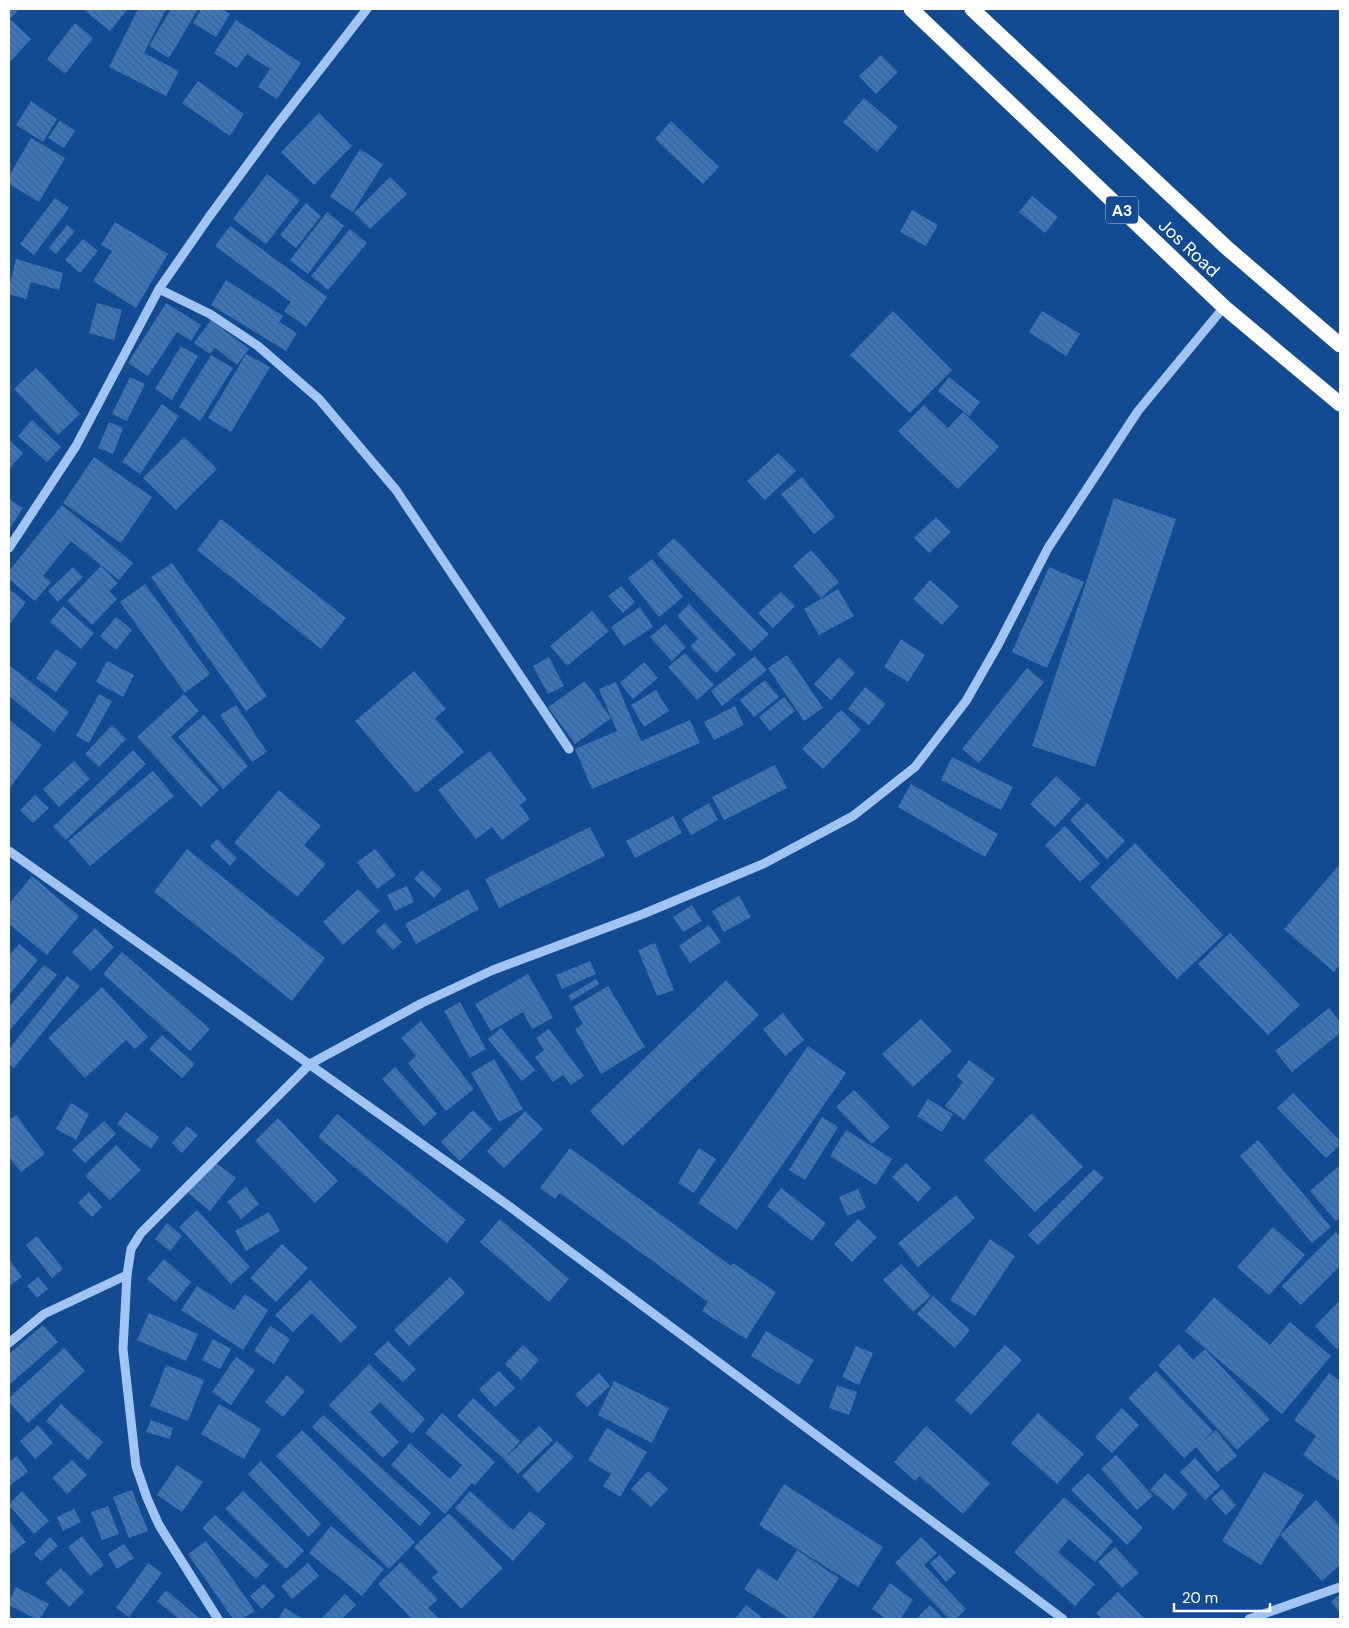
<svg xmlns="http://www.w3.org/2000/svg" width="1349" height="1628" viewBox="0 0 1349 1628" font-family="'DM Sans',sans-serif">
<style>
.building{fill:url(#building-back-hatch)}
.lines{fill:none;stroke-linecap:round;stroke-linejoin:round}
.minor{stroke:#a1c5f2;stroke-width:9}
.highway{stroke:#fff;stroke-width:15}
.labels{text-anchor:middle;stroke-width:4;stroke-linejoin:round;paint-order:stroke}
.shield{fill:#134b92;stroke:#b8c9de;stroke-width:1}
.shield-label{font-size:16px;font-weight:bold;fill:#fff}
.street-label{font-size:18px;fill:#fff;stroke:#134b92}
</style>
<defs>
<pattern id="building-back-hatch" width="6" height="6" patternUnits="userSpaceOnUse" patternTransform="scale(1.25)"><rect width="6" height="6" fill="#3c75ba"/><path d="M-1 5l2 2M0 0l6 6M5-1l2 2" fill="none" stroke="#446083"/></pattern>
</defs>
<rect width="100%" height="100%" fill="#134b92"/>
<!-- building -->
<g class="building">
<polygon points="9,9 19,9 10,19 31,39 11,61 9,58"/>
<polygon points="83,9 125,9 127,10 110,31"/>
<polygon points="138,9 166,9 144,53 179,71 166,96 109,67"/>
<polygon points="171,9 198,9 169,58 149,46"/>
<polygon points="201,9 222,9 230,14 216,37 193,23"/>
<polygon points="236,20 301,63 277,99 258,87 270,69 247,54 237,68 214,53"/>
<polygon points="75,23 93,38 65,74 47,59"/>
<polygon points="881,55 898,72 876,94 859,76"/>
<polygon points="198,81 244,114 230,136 182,103"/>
<polygon points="864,98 898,127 877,152 843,122"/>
<polygon points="31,101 57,119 43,142 16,125"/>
<polygon points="319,113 352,146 314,185 281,152"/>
<polygon points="60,120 75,131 64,148 48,138"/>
<polygon points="671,121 719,167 703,184 655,139"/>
<polygon points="31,138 65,158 39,202 9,184 9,176"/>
<polygon points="360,149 383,164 353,212 330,197"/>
<polygon points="267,174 300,200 266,244 233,219"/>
<polygon points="390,177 407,194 370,229 354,213"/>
<polygon points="1032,196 1058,217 1045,233 1019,212"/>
<polygon points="55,198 69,208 34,255 20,244"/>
<polygon points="306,203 321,216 296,248 280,235"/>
<polygon points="912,210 938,225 926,246 900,232"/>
<polygon points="327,212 344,226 308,274 290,260"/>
<polygon points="115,222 168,254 136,308 93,281 112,251 101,245"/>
<polygon points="67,225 75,231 56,254 49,248"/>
<polygon points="230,226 327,297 306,327 284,311 291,302 215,246"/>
<polygon points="350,229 367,243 328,290 311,276"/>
<polygon points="83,239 98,251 80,273 65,260"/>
<polygon points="16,259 63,273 59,290 31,282 26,299 9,294 9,287"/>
<polygon points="226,280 283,316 279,322 297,333 286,351 211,305"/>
<polygon points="97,303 122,310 114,340 89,333"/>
<polygon points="166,303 201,325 191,341 177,332 148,376 128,363"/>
<polygon points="893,311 952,370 910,413 850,355"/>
<polygon points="1042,311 1080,334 1066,356 1029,332"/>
<polygon points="211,320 249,349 237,365 215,348 210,354 194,343"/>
<polygon points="181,346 198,356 172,400 155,389"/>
<polygon points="246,354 270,367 231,432 208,418"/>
<polygon points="211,355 233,368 200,421 179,407"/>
<polygon points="36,368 80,414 58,435 14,389"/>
<polygon points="130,377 145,384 127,421 112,414"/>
<polygon points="949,377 980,402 969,416 938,391"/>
<polygon points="162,404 179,416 140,474 122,462"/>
<polygon points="924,405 948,428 963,412 999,447 958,489 898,431"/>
<polygon points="32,420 61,447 47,462 18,436"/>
<polygon points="109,422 123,428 113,454 98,448"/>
<polygon points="184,437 217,469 176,510 143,478"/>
<polygon points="9,440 23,453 9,469"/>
<polygon points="778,453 796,471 765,500 747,481"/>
<polygon points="94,457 152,497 121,543 63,503"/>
<polygon points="802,477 835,517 814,534 781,494"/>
<polygon points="1114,498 1176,519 1095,767 1032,746"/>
<polygon points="9,499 23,508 9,530"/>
<polygon points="62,505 133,563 119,580 71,541 43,576 51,582 35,601 9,579 9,571"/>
<polygon points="936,517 951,532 929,553 914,538"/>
<polygon points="221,519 346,618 321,649 197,550"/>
<polygon points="674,538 769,634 751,651 657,554"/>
<polygon points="811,550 839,582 821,598 793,566"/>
<polygon points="652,559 683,597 659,617 628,578"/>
<polygon points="172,563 267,696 246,711 151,577"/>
<polygon points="101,566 118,583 109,591 117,599 92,625 67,601"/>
<polygon points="73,567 83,577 58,602 48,591"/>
<polygon points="1049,567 1084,582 1047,668 1012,652"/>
<polygon points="930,580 959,606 942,625 913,599"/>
<polygon points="145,584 210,674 185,693 120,602"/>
<polygon points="621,586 635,602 623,613 608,596"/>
<polygon points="9,589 26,602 9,625"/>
<polygon points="838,589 854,616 819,635 804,609"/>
<polygon points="781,592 795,606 773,628 758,613"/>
<polygon points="689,604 736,654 716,673 690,646 698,639 677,616"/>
<polygon points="63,606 94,633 81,649 50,622"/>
<polygon points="640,607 653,627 624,646 611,627"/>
<polygon points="592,611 609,631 567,666 550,646"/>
<polygon points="116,617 132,630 116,650 100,636"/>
<polygon points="665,624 686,647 672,661 650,637"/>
<polygon points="901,639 925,655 908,682 884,667"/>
<polygon points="56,649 77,663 56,692 36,678"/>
<polygon points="685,653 714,685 697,700 668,667"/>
<polygon points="787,655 823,708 804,721 768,668"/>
<polygon points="755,656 767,670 722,706 711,691"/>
<polygon points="549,657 564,686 548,694 533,666"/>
<polygon points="839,657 855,673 831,700 814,684"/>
<polygon points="107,661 134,675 123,697 96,682"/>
<polygon points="644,662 658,678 633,699 620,683"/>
<polygon points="9,665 69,712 54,732 9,696"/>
<polygon points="1027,668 1044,682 979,763 962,749"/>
<polygon points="414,671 446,709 435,718 464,752 416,793 355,721"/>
<polygon points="765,680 779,697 754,717 740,700"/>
<polygon points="585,681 611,718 575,744 548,707"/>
<polygon points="616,682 641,741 690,720 700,743 592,789 575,749 617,731 599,689"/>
<polygon points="865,687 886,704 869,725 848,709"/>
<polygon points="656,690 669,711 644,727 631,705"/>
<polygon points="99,694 112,701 89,743 76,736"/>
<polygon points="184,694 199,711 171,737 219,790 201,807 137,737"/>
<polygon points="784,697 795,711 770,731 759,717"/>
<polygon points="236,705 267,752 252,762 220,715"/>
<polygon points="735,706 744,725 714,740 704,722"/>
<polygon points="841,710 861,730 823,769 802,749"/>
<polygon points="204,715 248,766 223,789 178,737"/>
<polygon points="9,720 42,745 9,789"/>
<polygon points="112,725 126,739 99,767 85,754"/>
<polygon points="133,750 146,764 66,840 53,827"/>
<polygon points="490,751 527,800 520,805 530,819 502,840 492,827 476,839 438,790"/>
<polygon points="952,757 1013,787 1001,810 941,780"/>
<polygon points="74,761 90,779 59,807 43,789"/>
<polygon points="775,765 787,788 724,820 712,797"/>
<polygon points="153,771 174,796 90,866 68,841"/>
<polygon points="1056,776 1081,799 1055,827 1030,804"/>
<polygon points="911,784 998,834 985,857 898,807"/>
<polygon points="279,790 321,826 304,845 326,864 297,897 234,843"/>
<polygon points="35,795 49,808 33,823 20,810"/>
<polygon points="709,803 718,820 691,835 682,819"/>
<polygon points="1087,803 1125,841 1107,859 1070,820"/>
<polygon points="673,816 682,833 635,858 626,841"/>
<polygon points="1065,826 1100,864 1080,882 1045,845"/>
<polygon points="590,827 605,856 499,908 485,879"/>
<polygon points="217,839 237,858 230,866 210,846"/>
<polygon points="1135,843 1223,935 1177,979 1090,887"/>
<polygon points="187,849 325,958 292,1001 154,892"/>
<polygon points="375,849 396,875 377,889 357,862"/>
<polygon points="1340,864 1340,964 1334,972 1284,929"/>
<polygon points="422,870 442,889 434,898 414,879"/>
<polygon points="32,876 79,916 47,955 9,924 9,904"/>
<polygon points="407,886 414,902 395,911 387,895"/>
<polygon points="358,889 380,911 343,945 323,922"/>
<polygon points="468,889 479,909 416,944 405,924"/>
<polygon points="739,896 751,917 724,932 712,911"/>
<polygon points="692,905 702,921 683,932 673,917"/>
<polygon points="385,923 402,942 393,950 375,931"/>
<polygon points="709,925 721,942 690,963 679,946"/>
<polygon points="95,928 114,947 91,971 72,952"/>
<polygon points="1230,933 1300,1005 1268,1035 1198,964"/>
<polygon points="655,943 674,990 657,996 638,950"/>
<polygon points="19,944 38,960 9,995 9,956"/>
<polygon points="122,952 210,1029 190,1051 103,974"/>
<polygon points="590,961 596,974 562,989 556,975"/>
<polygon points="44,965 57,975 9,1031 9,1007"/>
<polygon points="528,974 553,1018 532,1029 523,1012 491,1031 475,1004"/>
<polygon points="67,976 80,986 14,1068 9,1064 9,1049"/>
<polygon points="596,979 599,984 571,1001 568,996"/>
<polygon points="726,980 759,1015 623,1146 590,1111"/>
<polygon points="608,986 645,1047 601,1074 575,1029 583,1024 573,1007"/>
<polygon points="102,987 148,1037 135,1049 126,1040 85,1078 48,1038"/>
<polygon points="460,1002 486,1049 470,1058 444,1011"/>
<polygon points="1329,1008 1340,1022 1340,1033 1292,1072 1275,1051"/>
<polygon points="783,1013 804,1040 785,1056 763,1029"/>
<polygon points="921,1019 952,1051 913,1087 882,1054"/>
<polygon points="421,1021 474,1089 446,1111 408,1063 416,1056 401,1038"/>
<polygon points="501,1028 535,1070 522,1081 488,1039"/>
<polygon points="549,1029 584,1076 571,1085 563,1075 553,1082 535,1057 544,1050 536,1038"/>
<polygon points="162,1035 195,1064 182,1078 149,1049"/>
<polygon points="808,1046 846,1073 737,1230 698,1203"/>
<polygon points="494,1059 523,1109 499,1122 471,1073"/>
<polygon points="969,1060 995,1079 964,1120 945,1106 963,1082 957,1076"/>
<polygon points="395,1067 437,1114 424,1126 382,1079"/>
<polygon points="854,1090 890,1127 872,1144 836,1107"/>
<polygon points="1293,1093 1340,1141 1340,1145 1326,1158 1277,1108"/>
<polygon points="928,1099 953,1114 942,1132 917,1116"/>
<polygon points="71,1103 89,1114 76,1140 56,1129"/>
<polygon points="473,1110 492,1129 460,1161 441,1142"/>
<polygon points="525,1111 543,1129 504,1168 487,1151"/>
<polygon points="126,1112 159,1137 151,1149 117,1124"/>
<polygon points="1032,1113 1083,1167 1035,1212 984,1160"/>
<polygon points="337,1114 466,1220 447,1243 318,1137"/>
<polygon points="16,1115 45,1154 21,1172 9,1157 9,1120"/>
<polygon points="822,1117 838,1127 805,1180 789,1170"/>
<polygon points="278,1118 338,1181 315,1203 255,1141"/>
<polygon points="104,1121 116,1134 85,1163 72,1150"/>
<polygon points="187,1126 198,1135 182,1153 172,1143"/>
<polygon points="846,1130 892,1159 876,1185 830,1156"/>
<polygon points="1258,1140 1331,1227 1312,1243 1240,1156"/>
<polygon points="116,1145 141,1170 110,1200 85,1176"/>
<polygon points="570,1148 731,1266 733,1263 776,1292 746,1339 702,1311 708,1302 560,1193 555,1199 540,1188"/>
<polygon points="699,1148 716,1159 694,1193 678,1183"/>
<polygon points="214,1161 236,1178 210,1211 188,1193"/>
<polygon points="906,1163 931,1188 918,1202 892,1177"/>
<polygon points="1340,1165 1340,1217 1336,1221 1310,1191"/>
<polygon points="1094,1169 1104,1178 1038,1245 1028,1235"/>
<polygon points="246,1187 259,1204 241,1219 227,1202"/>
<polygon points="781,1188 826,1223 812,1241 767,1206"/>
<polygon points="858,1189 866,1208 847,1216 839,1197"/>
<polygon points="89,1192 102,1207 92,1217 78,1203"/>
<polygon points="956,1195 975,1218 918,1267 898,1243"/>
<polygon points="197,1210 250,1267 231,1284 179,1227"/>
<polygon points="269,1212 280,1231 246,1251 235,1231"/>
<polygon points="500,1219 569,1279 549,1302 480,1242"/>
<polygon points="858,1219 877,1237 852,1262 834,1244"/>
<polygon points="167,1223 182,1236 170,1251 155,1239"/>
<polygon points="1273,1227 1305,1255 1269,1295 1237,1267"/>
<polygon points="1336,1232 1340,1236 1340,1266 1301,1305 1282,1286"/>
<polygon points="37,1236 63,1269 52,1278 26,1245"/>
<polygon points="990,1239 1015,1256 975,1316 950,1300"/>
<polygon points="282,1244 308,1268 276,1302 250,1278"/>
<polygon points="9,1259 22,1277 9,1286"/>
<polygon points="164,1259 191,1282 175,1302 147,1279"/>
<polygon points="901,1264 931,1296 913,1312 883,1280"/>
<polygon points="38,1277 48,1289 37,1298 27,1286"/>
<polygon points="450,1277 465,1293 409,1346 394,1330"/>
<polygon points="310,1280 357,1327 341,1343 312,1313 293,1332 275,1315"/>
<polygon points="197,1286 234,1310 245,1294 268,1310 243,1350 181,1310"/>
<polygon points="933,1296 970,1330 955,1348 917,1314"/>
<polygon points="1214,1297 1270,1345 1290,1322 1331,1356 1282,1414 1185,1331"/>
<polygon points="1340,1300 1340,1346 1337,1349 1315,1326"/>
<polygon points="149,1313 198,1334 186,1361 137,1340"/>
<polygon points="43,1325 58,1342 9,1385 9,1354"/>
<polygon points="270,1326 290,1339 274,1364 254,1351"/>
<polygon points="766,1331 814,1360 799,1385 751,1356"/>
<polygon points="213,1339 231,1349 220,1369 202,1360"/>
<polygon points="388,1341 416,1369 403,1382 374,1354"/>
<polygon points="1179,1344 1193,1360 1205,1349 1270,1419 1237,1450 1158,1365"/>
<polygon points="523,1345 539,1360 521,1380 505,1364"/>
<polygon points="1005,1345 1022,1360 971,1415 955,1400"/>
<polygon points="856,1346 873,1353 859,1385 842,1377"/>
<polygon points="64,1348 85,1371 28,1423 9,1402 9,1398"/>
<polygon points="236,1357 255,1370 231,1405 212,1392"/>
<polygon points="369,1364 425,1419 412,1434 380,1402 370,1412 399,1442 383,1458 329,1405"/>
<polygon points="166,1365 204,1380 188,1421 150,1406"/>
<polygon points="499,1371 515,1388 495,1407 479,1389"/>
<polygon points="1156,1371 1213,1431 1202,1442 1216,1430 1237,1456 1217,1472 1196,1447 1184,1458 1128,1398"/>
<polygon points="599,1373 610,1386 587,1407 575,1395"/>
<polygon points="1329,1373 1340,1381 1340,1482 1303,1455 1316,1436 1294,1420"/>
<polygon points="287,1375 305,1391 283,1417 265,1402"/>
<polygon points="614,1381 669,1408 652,1443 598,1415"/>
<polygon points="837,1385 857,1392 849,1415 829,1408"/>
<polygon points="473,1398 520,1441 504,1459 457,1416"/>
<polygon points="61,1404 103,1442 88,1460 46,1421"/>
<polygon points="219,1404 261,1429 244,1459 201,1434"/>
<polygon points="1122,1408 1139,1425 1112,1453 1095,1437"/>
<polygon points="442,1413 495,1462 475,1485 472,1483 445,1514 391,1465 410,1443 450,1479 462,1465 425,1433"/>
<polygon points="1038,1413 1084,1454 1057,1484 1011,1443"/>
<polygon points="323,1415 431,1513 420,1526 312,1427"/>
<polygon points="151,1420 173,1428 170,1439 146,1432"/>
<polygon points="38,1425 53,1443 35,1459 20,1441"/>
<polygon points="539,1426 553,1440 518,1474 504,1459"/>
<polygon points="926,1426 990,1483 963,1514 919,1476 915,1481 894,1462"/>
<polygon points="607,1428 647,1452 620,1497 603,1486 611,1474 588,1460"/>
<polygon points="302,1430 415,1542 389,1569 276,1456"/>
<polygon points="557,1441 574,1457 538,1493 522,1476"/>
<polygon points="1116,1455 1153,1496 1137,1510 1101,1469"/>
<polygon points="17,1456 28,1472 9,1486 9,1462"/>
<polygon points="1195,1458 1220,1486 1205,1500 1180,1472"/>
<polygon points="72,1460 87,1475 67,1494 52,1478"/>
<polygon points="261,1461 321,1524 309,1537 248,1474"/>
<polygon points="177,1465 203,1482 182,1512 157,1495"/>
<polygon points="648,1471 668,1489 651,1507 631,1489"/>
<polygon points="1264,1472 1304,1495 1261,1565 1222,1541"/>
<polygon points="1088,1473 1143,1528 1127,1545 1071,1490"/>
<polygon points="1165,1473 1188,1494 1174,1510 1150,1490"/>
<polygon points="784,1484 883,1547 858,1587 759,1525"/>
<polygon points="1222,1489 1236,1505 1226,1515 1211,1499"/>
<polygon points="132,1490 148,1531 129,1538 113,1497"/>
<polygon points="22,1491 49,1521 34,1534 9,1505 9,1504"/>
<polygon points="243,1491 304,1551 286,1569 225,1509"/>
<polygon points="470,1491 513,1530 530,1511 546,1524 513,1561 455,1508"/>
<polygon points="1064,1497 1113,1541 1095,1562 1069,1539 1058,1552 1095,1584 1075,1606 1014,1552"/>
<polygon points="1316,1500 1340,1526 1340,1565 1322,1581 1280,1535"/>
<polygon points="108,1506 119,1534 102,1540 91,1512"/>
<polygon points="74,1509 81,1522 63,1531 57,1517"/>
<polygon points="449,1513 503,1568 461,1609 432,1578 438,1572 414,1547"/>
<polygon points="215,1515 269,1565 256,1579 202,1528"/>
<polygon points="9,1521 26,1542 9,1555"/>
<polygon points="331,1526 384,1569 362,1596 309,1553"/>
<polygon points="82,1536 104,1565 90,1576 68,1547"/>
<polygon points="50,1537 58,1546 41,1561 34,1554"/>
<polygon points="921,1537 937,1553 924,1565 966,1609 956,1619 949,1619 895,1563"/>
<polygon points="206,1541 255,1611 242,1619 233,1619 188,1554"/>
<polygon points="124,1544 134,1558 117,1569 108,1554"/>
<polygon points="1115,1547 1139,1573 1122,1588 1098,1562"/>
<polygon points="797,1550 839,1578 812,1619 790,1619 744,1589 758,1568 777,1581"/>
<polygon points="940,1555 956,1573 946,1582 930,1563"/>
<polygon points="401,1562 438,1599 428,1608 439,1619 412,1619 378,1584"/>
<polygon points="148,1563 162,1573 129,1617 116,1608"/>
<polygon points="308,1563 319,1576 292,1599 281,1586"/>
<polygon points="61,1568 84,1592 69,1607 45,1583"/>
<polygon points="890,1583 913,1600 900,1619 886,1619 872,1609"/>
<polygon points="264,1584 275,1596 262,1609 250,1596"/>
<polygon points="16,1587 49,1604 40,1619 36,1619 9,1605 9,1601"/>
<polygon points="166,1590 200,1619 179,1619 157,1601"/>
<polygon points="1118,1592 1145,1619 1102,1619 1096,1613"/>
<polygon points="345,1594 356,1605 342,1619 321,1619"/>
<polygon points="1340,1594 1340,1613 1331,1602"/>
<polygon points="746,1605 764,1619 735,1619"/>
<polygon points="930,1605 944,1619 916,1619"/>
<polygon points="285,1608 303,1619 278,1619"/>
</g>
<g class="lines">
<!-- minor -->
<g class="minor">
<polyline points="159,289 210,314 258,346 319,399 396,490 569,749"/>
<polyline points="9,548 76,446 159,289 209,217 276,126 367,9"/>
<polyline points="9,851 502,1201 1063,1619"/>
<polyline points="9,1343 44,1314 127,1275"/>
<polyline points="218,1619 159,1525 147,1498 136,1466 123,1349 127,1275 131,1249 141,1233 310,1064 422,1003 493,970 643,914 763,864 853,816 915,767 966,701 998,645 1048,548 1138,411 1224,307"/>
<polyline points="1249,1619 1340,1587"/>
</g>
<!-- highway -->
<g class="highway">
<polyline points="911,9 1224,307 1340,404"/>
<polyline points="972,9 1227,248 1340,345"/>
</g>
</g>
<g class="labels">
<!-- shield labels -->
<rect class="shield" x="1106" y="196.5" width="32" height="27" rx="4"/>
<g class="shield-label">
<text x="1122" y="216">A3</text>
</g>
<!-- street labels -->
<g class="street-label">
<text transform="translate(1189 248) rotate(43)" y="6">Jos Road</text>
</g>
</g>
<!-- border -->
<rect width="1349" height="1628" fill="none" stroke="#ffffff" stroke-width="20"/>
<!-- scale -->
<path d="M1174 1603v8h96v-8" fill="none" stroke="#ffffff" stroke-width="2.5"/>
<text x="1182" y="1603" font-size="15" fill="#ffffff" stroke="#134b92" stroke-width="4" paint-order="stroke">20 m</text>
</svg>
